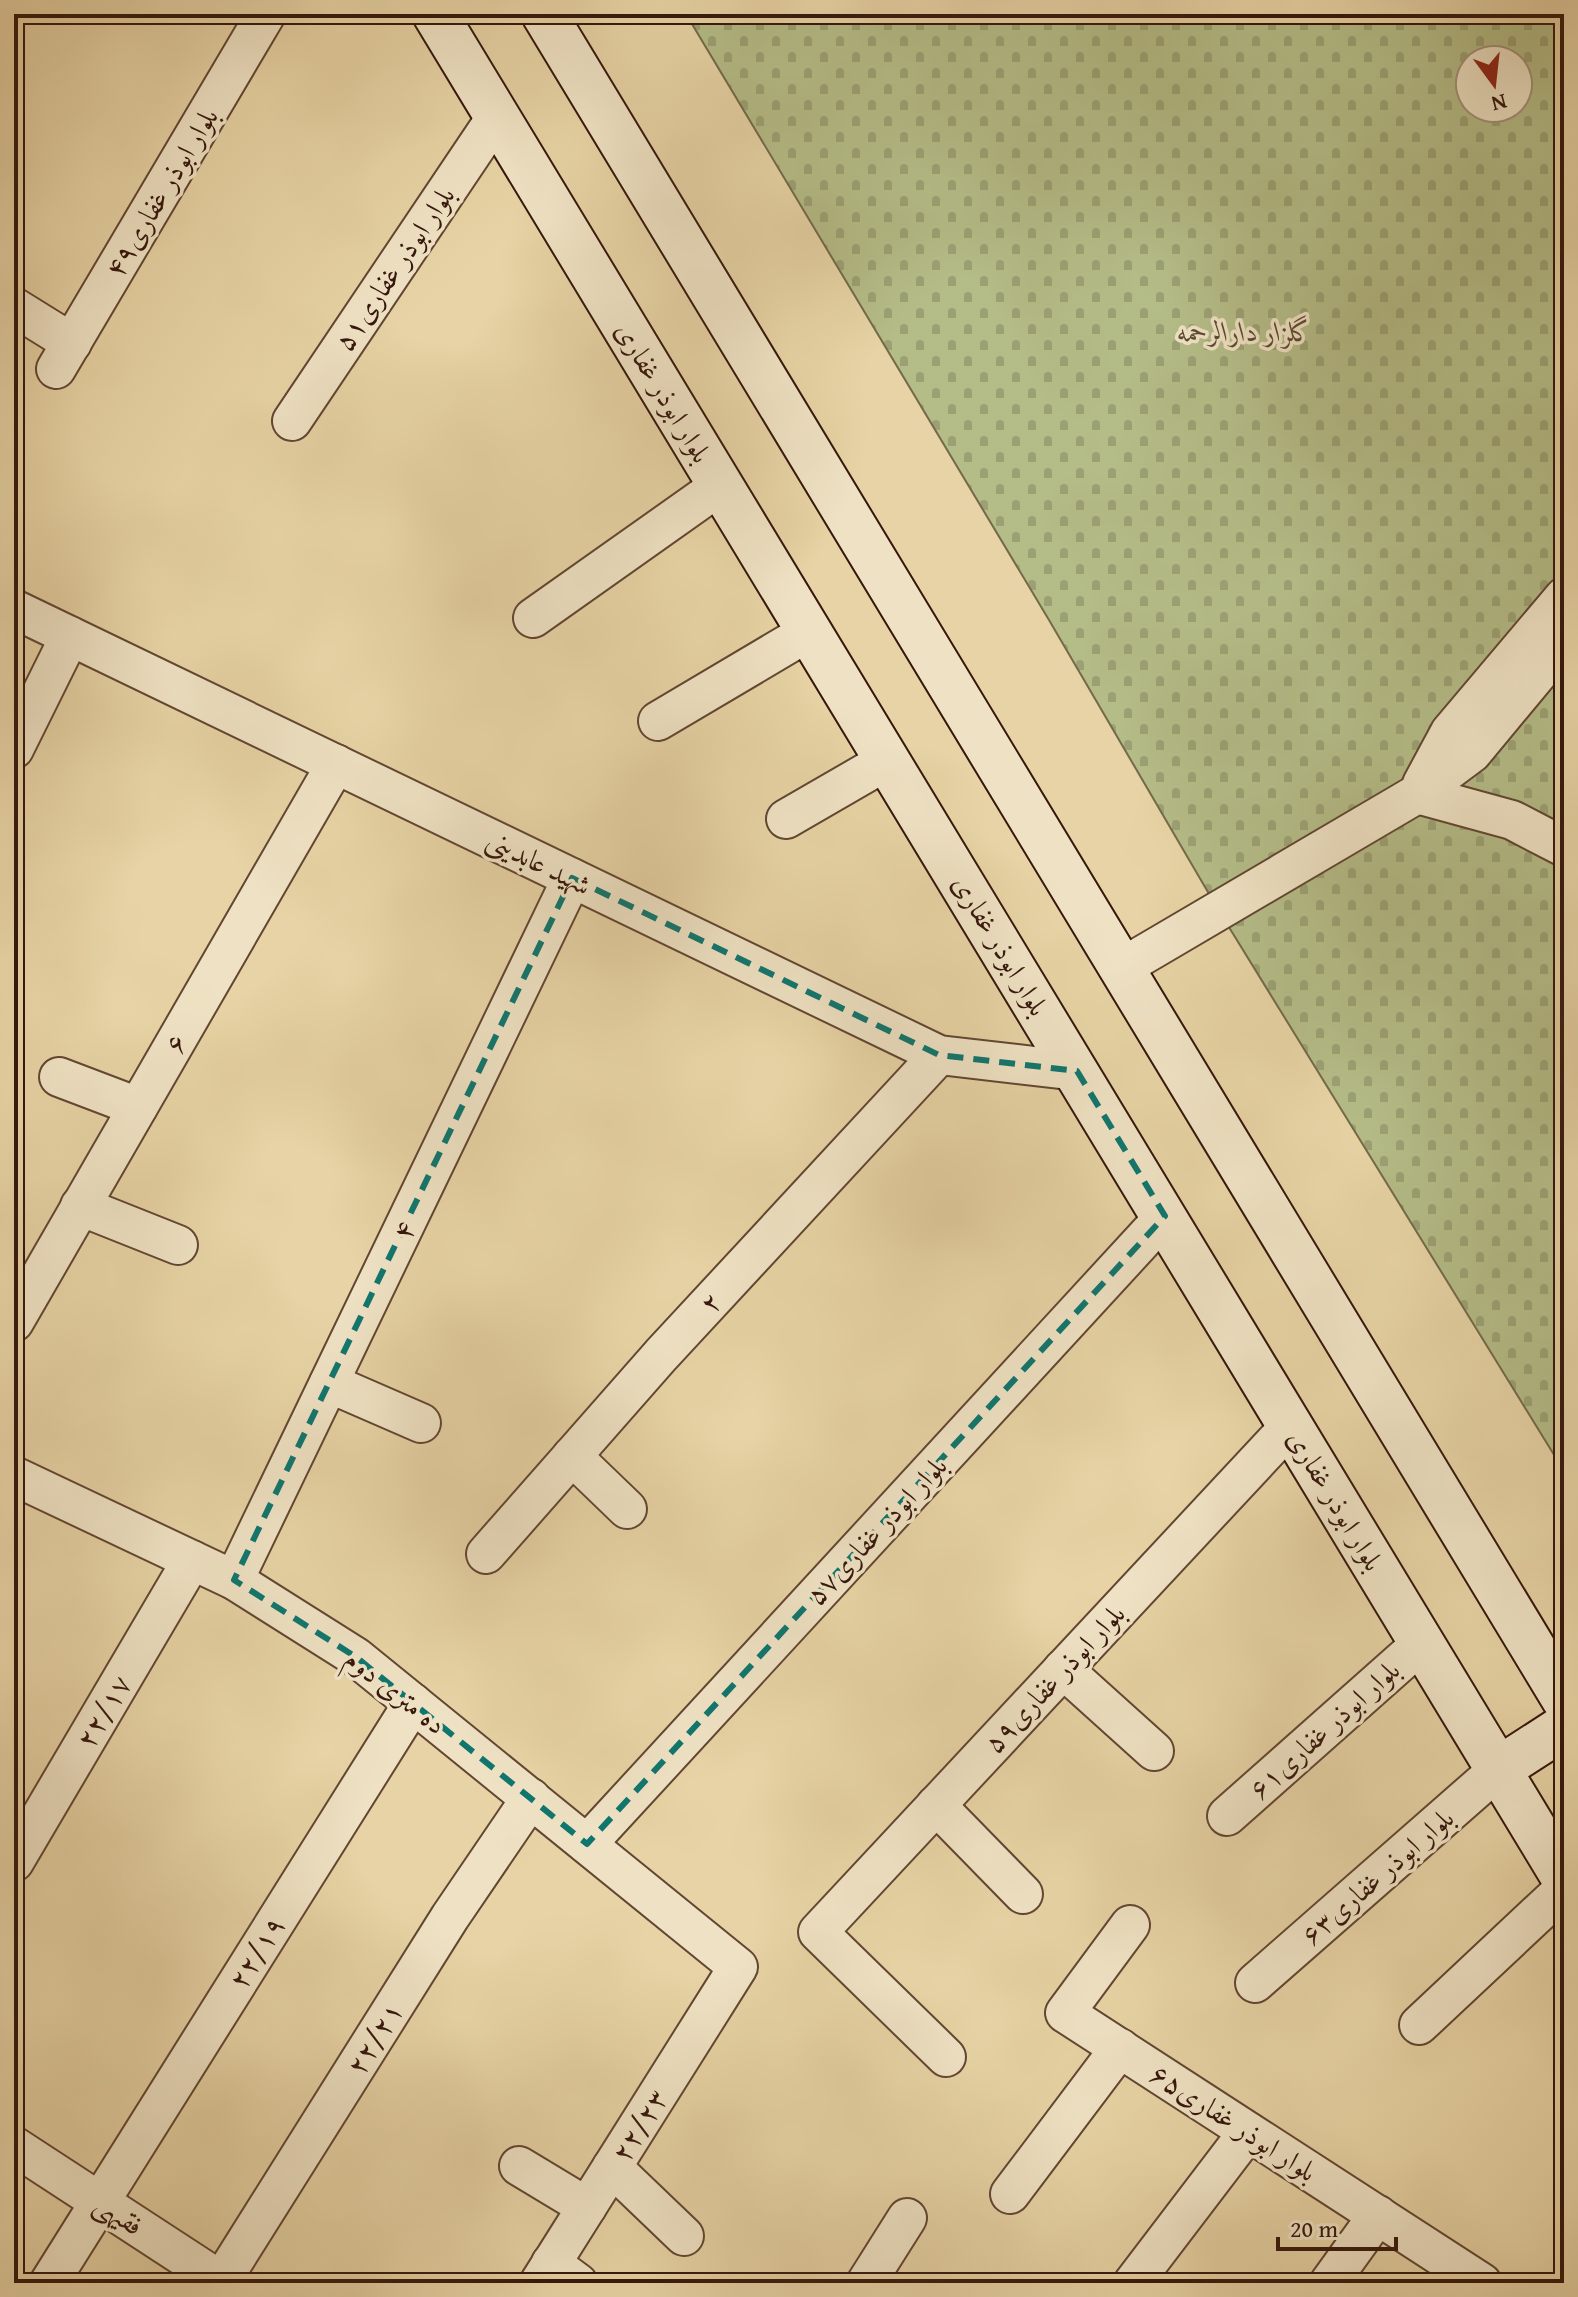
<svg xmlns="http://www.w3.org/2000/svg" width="1578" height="2297" viewBox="0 0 1578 2297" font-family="'Gentium Book Plus',Amiri,serif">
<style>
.cemetery{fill:url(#cemetery-stones);stroke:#746a4a;stroke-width:2;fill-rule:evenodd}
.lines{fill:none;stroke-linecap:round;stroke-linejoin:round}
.street-casing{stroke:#624632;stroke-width:42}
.secondary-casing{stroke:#35170c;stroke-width:48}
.street{stroke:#efe2c4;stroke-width:38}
.secondary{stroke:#efe2c4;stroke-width:44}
.marked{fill:none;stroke:#0f766e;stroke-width:6;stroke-dasharray:16 10;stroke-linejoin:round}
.labels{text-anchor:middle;stroke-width:7;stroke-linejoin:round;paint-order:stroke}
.street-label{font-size:28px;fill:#35170c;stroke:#efe2c4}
.park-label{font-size:28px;font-style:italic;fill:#5b4931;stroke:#efe2c4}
</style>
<defs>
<pattern id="cemetery-stones" width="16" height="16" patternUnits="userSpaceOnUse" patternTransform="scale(2)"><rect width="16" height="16" fill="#b4bc87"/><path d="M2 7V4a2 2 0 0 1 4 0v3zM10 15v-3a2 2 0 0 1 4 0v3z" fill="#9ba173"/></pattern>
</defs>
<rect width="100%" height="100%" fill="#e7d3a5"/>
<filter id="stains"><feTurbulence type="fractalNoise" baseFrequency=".0025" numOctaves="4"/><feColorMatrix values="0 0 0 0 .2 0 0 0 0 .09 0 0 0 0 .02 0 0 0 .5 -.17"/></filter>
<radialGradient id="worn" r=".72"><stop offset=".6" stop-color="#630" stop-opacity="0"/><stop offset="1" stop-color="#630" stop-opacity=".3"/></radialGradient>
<!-- cemetery -->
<path class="cemetery" d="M686,14H1564V1471L1219,911L1049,620ZM1470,60H1518V108H1470Z"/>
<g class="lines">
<defs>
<g id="street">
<polyline points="14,307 72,343"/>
<polyline points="56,369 266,14"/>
<polyline points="292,421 497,116"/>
<polyline points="14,609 939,1055 1077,1071"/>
<polyline points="533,618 721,485"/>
<polyline points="658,721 810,631"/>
<polyline points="14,749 70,636"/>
<polyline points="1422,784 1450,732 1564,597"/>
<polyline points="1417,794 1512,820 1564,847"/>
<polyline points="786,819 888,760"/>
<polyline points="1121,968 1417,794 1472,753 1564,642"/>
<polyline points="59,1077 138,1107"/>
<polyline points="80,1206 178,1245"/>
<polyline points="14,1322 336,764"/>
<polyline points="329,1383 421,1423"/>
<polyline points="572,1456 627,1509"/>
<polyline points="14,1476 234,1580 356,1657 738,1967 539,2283"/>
<polyline points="486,1554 661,1355 939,1055"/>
<polyline points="234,1580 572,878"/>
<polyline points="1063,1669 1154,1751"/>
<polyline points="936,1805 1023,1894"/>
<polyline points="1227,1816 1422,1643"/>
<polyline points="587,1844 1165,1216"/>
<polyline points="14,1862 192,1560"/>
<polyline points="1130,1925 1065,2013 1482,2283"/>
<polyline points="1255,1983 1499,1769"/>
<polyline points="1419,2025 1564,1889"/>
<polyline points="946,2057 818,1932 1291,1425"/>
<polyline points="14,2146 224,2283"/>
<polyline points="519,2166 587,2207"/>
<polyline points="612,2167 684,2236"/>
<polyline points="1010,2194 1120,2048"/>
<polyline points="551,2263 578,2283"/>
<polyline points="49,2283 413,1703"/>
<polyline points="220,2283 450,1917 531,1798"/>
<polyline points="866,2283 907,2218"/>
<polyline points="1133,2283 1248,2132"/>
<polyline points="1329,2283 1378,2215"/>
</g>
<g id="secondary">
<polyline points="435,14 1564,1878"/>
<polyline points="544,14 1564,1699"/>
<polyline points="1499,1769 1564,1727"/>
</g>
</defs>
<!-- street casing -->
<use href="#street" class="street-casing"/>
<!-- secondary casing -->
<use href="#secondary" class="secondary-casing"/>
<!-- street -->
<use href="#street" class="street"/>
<!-- secondary -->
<use href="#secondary" class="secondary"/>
</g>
<!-- marked area -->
<path class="marked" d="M572,878L939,1055L1077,1071L1165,1216L587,1844L356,1657L234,1580Z"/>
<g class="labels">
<!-- street labels -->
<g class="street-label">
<text transform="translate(161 192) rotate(-59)" y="10">بلوار ابوذر غفاری۴۹</text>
<text transform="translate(394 268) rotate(-56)" y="10">بلوار ابوذر غفاری۵۱</text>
<text transform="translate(664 392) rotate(59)" y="10">بلوار ابوذر غفاری</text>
<text transform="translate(539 862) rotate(26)" y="10">شهید عابدینی</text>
<text transform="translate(1001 945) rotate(59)" y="10">بلوار ابوذر غفاری</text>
<text transform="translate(175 1043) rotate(-60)" y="10">۶</text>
<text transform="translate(403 1230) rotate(-64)" y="10">۴</text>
<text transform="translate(710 1302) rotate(-47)" y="10">۲</text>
<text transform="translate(1336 1500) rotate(59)" y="10">بلوار ابوذر غفاری</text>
<text transform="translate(876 1530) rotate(-47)" y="10">بلوار ابوذر غفاری۵۷</text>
<text transform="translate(1054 1678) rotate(-47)" y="10">بلوار ابوذر غفاری۵۹</text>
<text transform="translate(396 1691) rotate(38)" y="10">ده متری دوم</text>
<text transform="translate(103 1711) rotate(-59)" y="10">۲۲/۱۷</text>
<text transform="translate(1324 1729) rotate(-42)" y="10">بلوار ابوذر غفاری۶۱</text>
<text transform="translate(1377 1876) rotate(-41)" y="10">بلوار ابوذر غفاری۶۳</text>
<text transform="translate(256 1952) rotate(-58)" y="10">۲۲/۱۹</text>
<text transform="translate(374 2038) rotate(-58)" y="10">۲۲/۲۱</text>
<text transform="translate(1234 2122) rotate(33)" y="10">بلوار ابوذر غفاری۶۵</text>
<text transform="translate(639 2125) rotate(-58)" y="10">۲۲/۲۳</text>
<text transform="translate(119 2214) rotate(33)" y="10">فقیهی</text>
</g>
<!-- park labels -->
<g class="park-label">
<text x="1245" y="341">گلزار دارالرحمه</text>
</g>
</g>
<!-- margin -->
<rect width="1578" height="2297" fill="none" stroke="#e7d3a5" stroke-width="48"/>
<rect x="16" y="16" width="1546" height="2265" fill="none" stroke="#35170c" stroke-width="4"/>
<rect x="24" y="24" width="1530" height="2249" fill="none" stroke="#35170c" stroke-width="2"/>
<!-- north arrow -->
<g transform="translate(1494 84) rotate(165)"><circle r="38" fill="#efe2c4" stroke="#a5917a" stroke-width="2"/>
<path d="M0-6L14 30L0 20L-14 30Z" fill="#8f2418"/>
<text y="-12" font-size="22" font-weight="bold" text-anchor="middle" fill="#35170c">N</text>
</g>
<!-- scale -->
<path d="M1278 2237v12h118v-12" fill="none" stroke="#35170c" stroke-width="4"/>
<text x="1290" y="2237" font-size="24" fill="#35170c" stroke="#efe2c4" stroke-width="6" paint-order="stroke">20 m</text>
<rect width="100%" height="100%" filter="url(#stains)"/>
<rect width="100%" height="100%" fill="url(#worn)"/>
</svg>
